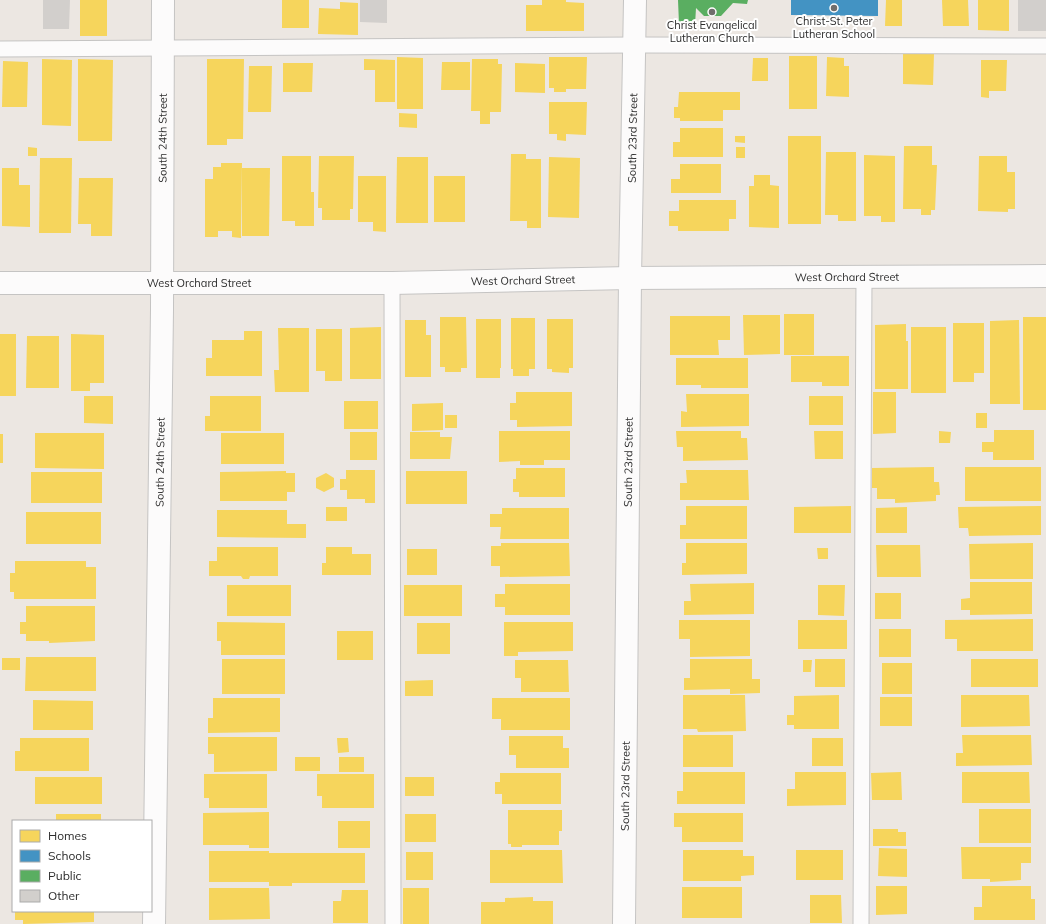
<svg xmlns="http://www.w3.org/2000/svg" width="1046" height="924" viewBox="0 0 1046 924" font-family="Mulish,sans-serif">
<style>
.homes{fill:#f6d55c}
.schools{fill:#4393c3}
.public{fill:#5aae61}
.building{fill:#d2cfcc}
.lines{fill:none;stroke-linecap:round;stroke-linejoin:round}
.service-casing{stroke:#c5c4c3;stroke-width:17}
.minor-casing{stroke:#c5c4c3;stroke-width:24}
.service{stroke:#fcfbfb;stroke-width:15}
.minor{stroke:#fcfbfb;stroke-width:22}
.poi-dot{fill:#706e6c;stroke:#fff;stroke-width:1.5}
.labels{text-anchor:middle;stroke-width:4;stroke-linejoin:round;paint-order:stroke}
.poi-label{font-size:11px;fill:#2d2d2d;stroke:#fff}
.street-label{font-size:11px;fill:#2d2d2d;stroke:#fff}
</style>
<rect width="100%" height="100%" fill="#ece7e2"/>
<!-- homes -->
<g class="homes">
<rect x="80" y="0" width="27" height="36"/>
<rect x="282" y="0" width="27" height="28"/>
<polygon points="542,0 566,0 566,2 584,3 584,31 526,31 526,5 542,5"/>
<polygon points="886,0 902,0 902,26 885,26"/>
<polygon points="942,0 968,0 969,26 943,26"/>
<polygon points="978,0 1009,0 1009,31 978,30"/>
<polygon points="340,2 358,3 358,35 318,34 319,8 340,9"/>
<polygon points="903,54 934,54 933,85 903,84"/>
<rect x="789" y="56" width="28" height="53"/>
<polygon points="397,57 423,58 423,109 397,109"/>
<polygon points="549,57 587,57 586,89 566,89 566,92 554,92 554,88 549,88"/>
<polygon points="827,57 844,58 844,66 849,66 849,97 826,96"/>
<polygon points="753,58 768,58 768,81 752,81"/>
<polygon points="42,59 72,60 71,126 42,125"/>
<polygon points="78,59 113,60 112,141 78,141"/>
<polygon points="207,59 244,59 243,139 227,139 227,145 207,145"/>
<polygon points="364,59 395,60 395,102 375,102 375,70 364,70"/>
<polygon points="472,59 498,59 498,64 502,64 501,112 490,112 490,124 480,124 480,111 471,111"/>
<polygon points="981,60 1007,60 1006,91 989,91 989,98 981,97"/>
<polygon points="3,61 28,62 27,107 2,107"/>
<polygon points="442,62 470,62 470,90 441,90"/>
<polygon points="283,63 313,63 312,92 283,92"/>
<polygon points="515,63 545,64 545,93 515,92"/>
<polygon points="249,66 272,66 271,112 248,112"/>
<polygon points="679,92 740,92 740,110 723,110 723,121 680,121 680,118 674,118 674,107 678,107"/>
<polygon points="549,102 587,102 586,135 566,134 566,141 557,140 557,134 549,134"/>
<polygon points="399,113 417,114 417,128 399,127"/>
<polygon points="680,128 723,128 723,157 673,157 673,142 680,142"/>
<polygon points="735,136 745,136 745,143 735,142"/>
<rect x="788" y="136" width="33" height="88"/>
<polygon points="904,146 932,146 932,165 937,165 935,210 931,210 931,215 921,215 921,209 903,209"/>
<polygon points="28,147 37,148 37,156 28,156"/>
<rect x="736" y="147" width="9" height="11"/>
<polygon points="826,152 856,152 856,221 838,221 838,215 825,215"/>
<polygon points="511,154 526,154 526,159 541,159 541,228 527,228 527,221 510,221"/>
<polygon points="864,155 895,156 895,222 881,222 881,216 864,216"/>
<polygon points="282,156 311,156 311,192 314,192 314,226 295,226 295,221 282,221"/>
<polygon points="319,156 354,156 353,209 350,209 350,220 322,220 322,208 318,208"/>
<polygon points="979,156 1007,156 1007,172 1015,172 1015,209 1008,209 1008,212 978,211"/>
<polygon points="397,157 428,157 428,223 396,223"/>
<polygon points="549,157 580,158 579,218 548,217"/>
<polygon points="40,158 72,158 71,233 39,233"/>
<polygon points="221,163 242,163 241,238 232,237 232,231 218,231 218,237 205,237 205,179 213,179 213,167 221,167"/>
<polygon points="680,164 721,164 721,193 671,193 671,179 680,179"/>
<polygon points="2,168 19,168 19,185 30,185 30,227 2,226"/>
<polygon points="242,168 270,168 269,236 242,236"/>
<polygon points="754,175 770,175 770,185 779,186 779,228 749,227 749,186 754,186"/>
<polygon points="358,176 386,176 386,232 373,231 373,222 358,222"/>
<rect x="434" y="176" width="31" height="46"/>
<polygon points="79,178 113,178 112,236 91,236 91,224 78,224"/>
<polygon points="679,200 736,200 736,219 729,219 729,231 678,231 678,226 669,226 669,211 679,211"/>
<rect x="784" y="314" width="30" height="41"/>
<polygon points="743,315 780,315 780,354 744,355"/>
<polygon points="670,316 730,316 730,340 718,340 719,355 670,355"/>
<polygon points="440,317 466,317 467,368 461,368 461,372 445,372 445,367 440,367"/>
<rect x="1023" y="317" width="23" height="93"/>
<polygon points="511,318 535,318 535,369 529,369 529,376 513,376 513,369 511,369"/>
<polygon points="476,319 501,319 501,368 500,368 500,378 476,378"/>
<polygon points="547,319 573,319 573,368 569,368 569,373 552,372 552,369 547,369"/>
<polygon points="405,320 426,320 426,335 431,335 431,377 405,377"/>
<polygon points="1019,320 1020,404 990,404 990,321"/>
<polygon points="953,323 984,323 984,373 974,373 974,382 953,382"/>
<polygon points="906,324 906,341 908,341 908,389 875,389 875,325"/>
<polygon points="381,327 381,379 350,379 350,328"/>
<rect x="911" y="327" width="35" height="66"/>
<polygon points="278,328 309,328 309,392 275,392 274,370 279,370"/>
<polygon points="316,329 342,329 342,381 325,381 325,371 316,371"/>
<polygon points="244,331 262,331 262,376 206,376 206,358 212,358 212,340 244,340"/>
<rect x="0" y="334" width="16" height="62"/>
<polygon points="71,334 104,335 104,383 90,383 90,391 71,391"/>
<polygon points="27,336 59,336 59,388 26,388"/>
<polygon points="791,356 849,356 849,386 822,386 822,382 791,382"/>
<polygon points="676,358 748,358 748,388 701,388 701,385 676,385"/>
<polygon points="516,392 572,392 572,426 517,427 517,420 510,420 510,403 516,403"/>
<polygon points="873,392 896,392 896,433 873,434"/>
<polygon points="686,394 749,394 749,426 681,427 681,411 687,412"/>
<polygon points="84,396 113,396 113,424 84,423"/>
<polygon points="210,396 261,396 261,431 205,431 205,416 210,416"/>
<rect x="809" y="396" width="34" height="29"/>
<rect x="344" y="401" width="34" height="28"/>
<polygon points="443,403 443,430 412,431 412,404"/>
<rect x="976" y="413" width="11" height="15"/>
<rect x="445" y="415" width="12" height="13"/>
<polygon points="994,430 1034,430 1034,460 993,460 993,452 982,452 982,442 994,442"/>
<polygon points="499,431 570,431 570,460 544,460 544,465 520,465 520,461 499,462"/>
<polygon points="676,431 741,431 741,438 747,438 748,460 683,461 683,447 677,447"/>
<polygon points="814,431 843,431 843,459 815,459"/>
<polygon points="939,431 951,432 950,443 939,443"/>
<rect x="350" y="432" width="27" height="28"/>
<polygon points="410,432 440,432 440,437 452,437 450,459 410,459"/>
<polygon points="35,433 104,433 104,469 35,468"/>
<rect x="221" y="433" width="63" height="31"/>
<rect x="0" y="434" width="3" height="29"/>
<polygon points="934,467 934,482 939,482 940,495 936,495 936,501 895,503 895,499 877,499 877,488 872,488 872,468"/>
<rect x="965" y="467" width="76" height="34"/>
<polygon points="516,468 565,468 565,497 519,497 519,492 513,492 513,479 516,479"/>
<polygon points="346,470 375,470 375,503 365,503 365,499 347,499 347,490 340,490 340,479 346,479"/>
<polygon points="686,470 748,470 749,500 680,500 680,483 687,483"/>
<polygon points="286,471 286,473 295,473 295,492 287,492 287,501 220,501 220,472"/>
<rect x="406" y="471" width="61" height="33"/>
<rect x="31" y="472" width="71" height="31"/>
<polygon points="326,473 334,478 334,487 324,492 316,488 316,478"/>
<polygon points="686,506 747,506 747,539 680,539 680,525 686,525"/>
<polygon points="851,506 851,533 794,533 794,507"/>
<polygon points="1041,506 1041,535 969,536 968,528 959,528 958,507"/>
<rect x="326" y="507" width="21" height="14"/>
<polygon points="907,507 907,533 876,533 876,508"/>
<polygon points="502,508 569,508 569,539 500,539 501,527 490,527 490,514 502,514"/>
<polygon points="217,510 287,510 287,524 306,524 306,538 217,537"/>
<rect x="26" y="512" width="75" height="32"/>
<polygon points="501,543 569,543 570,576 500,577 500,566 491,566 491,546 501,546"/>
<polygon points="686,543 747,543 747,574 682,575 682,563 686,563"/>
<polygon points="1033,543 1033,579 970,579 969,544"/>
<polygon points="876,545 920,545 921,577 877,577"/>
<polygon points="217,547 278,547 278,576 250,576 249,579 243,579 241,576 209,576 209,561 217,561"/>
<polygon points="326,547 352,547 352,554 371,554 371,575 322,575 322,563 326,563"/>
<polygon points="817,548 828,548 828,559 818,559"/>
<rect x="407" y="549" width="30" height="26"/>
<polygon points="15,561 86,561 86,567 96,567 96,599 14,599 14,592 10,592 10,573 15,573"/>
<polygon points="970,582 1032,582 1032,614 970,615 970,610 961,610 961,599 970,598"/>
<polygon points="754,583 754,614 684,615 684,601 691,601 690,584"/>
<polygon points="505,584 570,584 570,615 505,615 505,607 495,607 495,594 505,594"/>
<rect x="227" y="585" width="64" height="31"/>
<rect x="404" y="585" width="58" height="31"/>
<polygon points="818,585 845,585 844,616 818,615"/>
<rect x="875" y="593" width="26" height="26"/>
<polygon points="26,606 95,606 95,641 49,643 49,641 26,641 26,634 20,634 20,622 26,622"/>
<polygon points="1033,619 1033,651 957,651 957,639 945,639 945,620"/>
<polygon points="679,620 750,620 750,656 690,657 690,639 679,639"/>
<rect x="798" y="620" width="49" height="29"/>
<polygon points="217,622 285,623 285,655 221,655 221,641 217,641"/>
<polygon points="504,622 573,622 573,651 518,652 518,656 504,656"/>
<rect x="417" y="623" width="33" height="31"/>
<rect x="879" y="629" width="32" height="28"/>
<rect x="337" y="631" width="36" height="29"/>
<polygon points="26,657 96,657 96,691 25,691"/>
<rect x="2" y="658" width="18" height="12"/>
<rect x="222" y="659" width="63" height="35"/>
<polygon points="690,659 752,659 752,679 760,679 760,693 730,694 730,689 684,690 684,678 690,678"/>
<rect x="815" y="659" width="30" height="28"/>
<rect x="971" y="659" width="67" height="28"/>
<polygon points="515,660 568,660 569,692 521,692 521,678 515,678"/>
<polygon points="803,660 812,660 811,672 803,672"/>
<rect x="882" y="663" width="30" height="31"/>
<polygon points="433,680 433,696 405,696 405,681"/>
<polygon points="683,695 745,695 746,731 698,732 697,729 683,729"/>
<polygon points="839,695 839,729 794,729 794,725 787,725 787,715 794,715 794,696"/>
<polygon points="961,695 1029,695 1030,726 961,727"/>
<rect x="880" y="697" width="32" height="29"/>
<polygon points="213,698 280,698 280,732 208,733 208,718 213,718"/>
<polygon points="492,698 570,698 570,730 501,730 501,719 492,719"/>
<polygon points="33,700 93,701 93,730 33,730"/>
<rect x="683" y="735" width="50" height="32"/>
<polygon points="962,735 1031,735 1032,765 956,766 956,753 963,753"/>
<polygon points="509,736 563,736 563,748 569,748 569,768 516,768 516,755 509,755"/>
<polygon points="208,737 277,737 277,771 214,772 214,754 208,754"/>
<polygon points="20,738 89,738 89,771 15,771 15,751 20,751"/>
<polygon points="337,738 348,738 349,752 338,753"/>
<rect x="812" y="738" width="31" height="28"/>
<rect x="295" y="757" width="25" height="14"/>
<rect x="339" y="757" width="25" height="15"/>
<polygon points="683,772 745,772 745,804 677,804 677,791 683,791"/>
<polygon points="795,772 846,772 846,805 787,806 787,789 795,789"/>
<polygon points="901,772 902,800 872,800 871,773"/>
<polygon points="962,772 1029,772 1030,803 962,803"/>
<polygon points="500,773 561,773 561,804 502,804 502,794 495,794 495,782 500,782"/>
<polygon points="204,774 267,774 267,808 209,808 209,798 204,798"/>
<polygon points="317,774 374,774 374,808 322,808 322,796 317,796"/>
<rect x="35" y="777" width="67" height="27"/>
<rect x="405" y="777" width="29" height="19"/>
<rect x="979" y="809" width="52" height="34"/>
<polygon points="508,810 562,810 562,831 559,831 559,845 522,845 522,847 511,847 511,844 508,844"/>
<polygon points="269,812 269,848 249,848 249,845 203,845 203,813"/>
<polygon points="674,813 743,813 743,842 682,842 682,827 674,827"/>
<rect x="56" y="814" width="45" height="7"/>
<rect x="405" y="814" width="31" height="28"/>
<rect x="338" y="821" width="32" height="27"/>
<polygon points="873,829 898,829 898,832 906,832 906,846 873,846"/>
<polygon points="961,847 1031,847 1031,863 1021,863 1021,880 990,882 990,879 962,879"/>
<polygon points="879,848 907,849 907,877 878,876"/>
<polygon points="490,850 562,850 563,883 490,883"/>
<polygon points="683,850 743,850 743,856 754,856 754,875 741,876 741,881 683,881"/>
<rect x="796" y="850" width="47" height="30"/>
<rect x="209" y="851" width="60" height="31"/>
<rect x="406" y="852" width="27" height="28"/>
<polygon points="269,853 365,853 365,883 292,883 292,886 269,886"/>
<polygon points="876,886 907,886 907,914 876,915"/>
<polygon points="982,886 1031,886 1031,899 1035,899 1035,920 974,920 974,907 982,907"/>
<rect x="682" y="887" width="60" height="31"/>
<polygon points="209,888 269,888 270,919 209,920"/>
<rect x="403" y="888" width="26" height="36"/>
<polygon points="342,890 368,890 368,923 333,923 333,901 341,901"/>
<polygon points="810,895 841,895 842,923 810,923"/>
<polygon points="533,897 533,901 553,901 553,924 481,924 481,902 505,902 505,898"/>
<polygon points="15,911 94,911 94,922 23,924 23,920 15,920"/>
</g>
<!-- schools -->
<polygon class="schools" points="791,0 878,0 878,16 791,15"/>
<!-- public -->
<polygon class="public" points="678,0 748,0 747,4 733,3 721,16 704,16 696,8 695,25 679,24"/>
<!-- building -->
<g class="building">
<polygon points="43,0 70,0 69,29 43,29"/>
<polygon points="360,0 387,0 387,23 360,22"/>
<rect x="1018" y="0" width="28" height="31"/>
</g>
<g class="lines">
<defs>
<g id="service">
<polyline points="0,49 635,45 1046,46"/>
<polyline points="392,283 393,924"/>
<polyline points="861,924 864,277"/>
</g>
<g id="minor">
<path id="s1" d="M0,283H392L630,278L1046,276"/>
<path id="s2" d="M154,924L162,310L163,0"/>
<path id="s3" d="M624,924L630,278L635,0"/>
</g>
</defs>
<!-- service casing -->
<use href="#service" class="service-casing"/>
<!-- minor casing -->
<use href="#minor" class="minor-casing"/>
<!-- service -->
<use href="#service" class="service"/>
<!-- minor -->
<use href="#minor" class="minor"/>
</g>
<!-- markers -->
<g class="poi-dot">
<circle cx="834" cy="8" r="4"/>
<circle cx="712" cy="12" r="4"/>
</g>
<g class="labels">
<!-- poi labels -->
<g class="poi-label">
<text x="834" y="25">Christ-St. Peter<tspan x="834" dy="13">Lutheran School</tspan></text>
<text x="712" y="29">Christ Evangelical<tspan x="712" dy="13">Lutheran Church</tspan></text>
</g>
<!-- street labels -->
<g class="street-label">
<text dy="4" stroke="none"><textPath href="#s2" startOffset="786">South 24th Street</textPath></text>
<text dy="4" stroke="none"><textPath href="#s3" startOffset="786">South 23rd Street</textPath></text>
<text dy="4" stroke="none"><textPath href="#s1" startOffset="847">West Orchard Street</textPath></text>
<text dy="4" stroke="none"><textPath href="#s1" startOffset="523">West Orchard Street</textPath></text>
<text dy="4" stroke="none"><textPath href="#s1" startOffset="199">West Orchard Street</textPath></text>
<text dy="4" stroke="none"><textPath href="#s2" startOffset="462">South 24th Street</textPath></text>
<text dy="4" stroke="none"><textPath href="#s3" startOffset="462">South 23rd Street</textPath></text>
<text dy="4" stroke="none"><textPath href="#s3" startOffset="138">South 23rd Street</textPath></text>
</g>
</g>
<!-- legend -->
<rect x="12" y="820" width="140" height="92" fill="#ffffff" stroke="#ababab"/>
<rect x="20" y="830" width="20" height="12" fill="#f6d55c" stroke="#ababab"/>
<text x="48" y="840" font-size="12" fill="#2d2d2d">Homes</text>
<rect x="20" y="850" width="20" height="12" fill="#4393c3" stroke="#ababab"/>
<text x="48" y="860" font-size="12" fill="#2d2d2d">Schools</text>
<rect x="20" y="870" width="20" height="12" fill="#5aae61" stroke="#ababab"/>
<text x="48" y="880" font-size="12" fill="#2d2d2d">Public</text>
<rect x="20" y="890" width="20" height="12" fill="#d2cfcc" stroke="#ababab"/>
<text x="48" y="900" font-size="12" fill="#2d2d2d">Other</text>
</svg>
